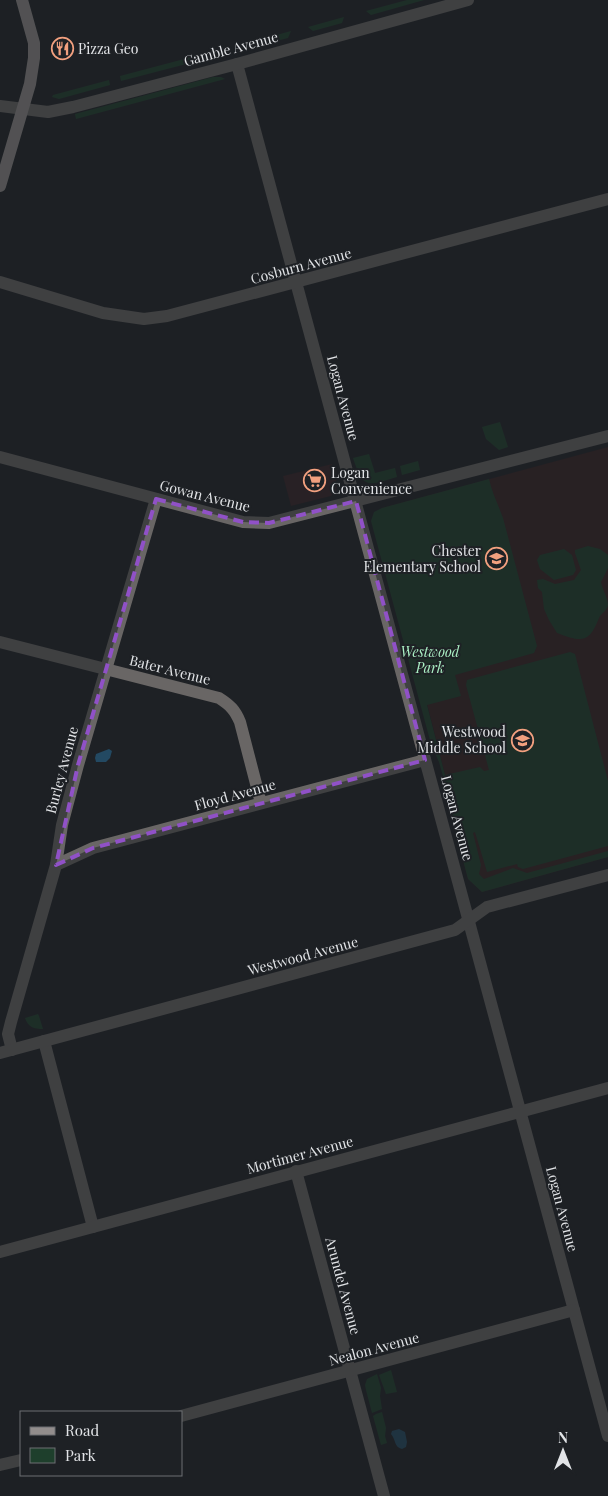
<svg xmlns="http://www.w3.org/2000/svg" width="608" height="1496" viewBox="0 0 608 1496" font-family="'Playfair Display',serif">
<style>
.commercial{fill:#352226}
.education{fill:#352223}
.green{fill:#1e3f2c}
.water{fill:#234962}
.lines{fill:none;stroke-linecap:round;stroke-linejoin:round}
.minor{stroke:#696665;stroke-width:12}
.tertiary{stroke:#696665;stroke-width:12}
.secondary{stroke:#928d8c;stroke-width:12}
.marked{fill:none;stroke:#9051c7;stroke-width:4;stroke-dasharray:10 6;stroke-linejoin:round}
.labels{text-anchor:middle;stroke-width:4;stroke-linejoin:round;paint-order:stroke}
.poi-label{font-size:14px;fill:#e2e4e7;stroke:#1e2125;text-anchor:start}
.street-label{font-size:14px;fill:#e2e4e7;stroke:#1e2125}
.park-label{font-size:14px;font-style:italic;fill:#aaefc4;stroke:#1e2125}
</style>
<rect width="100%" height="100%" fill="#1e2125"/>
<!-- commercial -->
<polygon class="commercial" points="332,464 337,485 336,491 331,496 291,506 283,476"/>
<!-- education -->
<polygon class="education" points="608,447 608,857 482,892 468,879 441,777 445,775 427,704 460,695 442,627 382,508"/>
<!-- green -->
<g class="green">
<polygon points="407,0 424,0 371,15 366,11"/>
<polygon points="344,17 342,23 313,31 308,27"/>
<polygon points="291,31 288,38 245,49 241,45"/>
<polygon points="222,49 221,55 121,81 120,76"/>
<polygon points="213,77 221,77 225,79 76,119 75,114"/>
<polygon points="109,80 110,85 59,99 52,97 53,95"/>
<polygon points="500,422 508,447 499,450 486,439 482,427"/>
<path d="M369,454L375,473L395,468L397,477C368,485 364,491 353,458Z"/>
<polygon points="418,461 420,470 402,475 400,466"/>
<path d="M489,479C492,493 498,504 503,518L537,646L534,653L455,675L461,696L427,705L445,775L480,767L484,771L489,770L466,685L467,680L570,652L575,654L608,781V846L523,869L518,867L517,864L487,872L475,832L473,833L481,865L479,874L484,879L513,868L527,873L608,851V857L482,892L468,879L441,777L443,776L439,762L431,744L371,521L374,512L382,508Z"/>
<path d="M588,546L600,549L608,555V568L601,582C602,589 608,598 608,605C607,611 601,613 599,618C589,644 581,642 557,633L549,620L544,609L542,592L538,588L537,580L543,579L555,584L574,580L581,570L575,553V550Z"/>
<polygon points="564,549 572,555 576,570 573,575 554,580 540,569 537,560 540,555"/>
<path d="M38,1014L39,1016L43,1029C34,1029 28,1027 25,1018Z"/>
<polygon points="391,1370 397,1392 386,1394 379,1375"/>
<polygon points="377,1374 381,1388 380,1396 382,1409 372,1413 366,1390 365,1385 367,1379"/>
<polygon points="382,1412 386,1428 385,1436 387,1443 381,1445 373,1416 376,1414"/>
</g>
<!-- water -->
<g class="water">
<polygon points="109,749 112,751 110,758 106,762 96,762 95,758 96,754"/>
<path d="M399,1429L405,1432L407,1442L406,1447L402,1449C394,1447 396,1440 391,1434L392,1431Z"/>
</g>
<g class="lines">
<!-- minor -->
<g class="minor">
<polyline points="237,64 608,1436"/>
<polyline points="0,106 48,112 73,107 237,64 468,0"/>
<polyline points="0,457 243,522 269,523 608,436"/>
<path d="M0,642L219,698C230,705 235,710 240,722L261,803"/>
<polyline points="56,865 93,848 425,760"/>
<polyline points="44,1041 93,1227"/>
<polyline points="12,1050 8,1034 11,1022 56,865 62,825 78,765 156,499"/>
<polyline points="0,1053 455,930 487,907 608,875"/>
<polyline points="296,1171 384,1496"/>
<polyline points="181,1416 574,1310"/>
<polyline points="0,1465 21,1460"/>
</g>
<!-- tertiary -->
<g class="tertiary">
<polyline points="0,282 103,313 144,319 167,316 608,199"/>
<polyline points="0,1252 608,1088"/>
</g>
<!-- secondary -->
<polyline class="secondary" points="0,186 30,84 34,58 34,43 22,0"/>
</g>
<!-- marked area -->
<path d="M0 0H608V1496H0ZM156,499L243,522L269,523L356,501L425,760L93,848L56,865L78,765Z" fill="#1e2125" fill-opacity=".55" fill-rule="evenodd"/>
<path class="marked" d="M156,499L243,522L269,523L356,501L425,760L93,848L56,865L78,765Z"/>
<!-- icons -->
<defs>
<symbol id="restaurant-ring" viewBox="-11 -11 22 22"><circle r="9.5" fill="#1e2125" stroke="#f2a07f" stroke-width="1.5"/><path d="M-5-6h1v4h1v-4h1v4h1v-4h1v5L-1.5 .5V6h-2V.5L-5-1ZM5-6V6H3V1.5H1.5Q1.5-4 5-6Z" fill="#f2a07f"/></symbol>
<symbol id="supermarket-ring" viewBox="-11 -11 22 22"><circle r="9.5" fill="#1e2125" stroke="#f2a07f" stroke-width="1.5"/><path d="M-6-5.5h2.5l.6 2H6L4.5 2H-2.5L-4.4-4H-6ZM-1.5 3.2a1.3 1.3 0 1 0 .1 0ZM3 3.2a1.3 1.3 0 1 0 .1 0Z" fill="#f2a07f"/></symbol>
<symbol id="school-ring" viewBox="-11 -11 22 22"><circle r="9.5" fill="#1e2125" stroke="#f2a07f" stroke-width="1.5"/><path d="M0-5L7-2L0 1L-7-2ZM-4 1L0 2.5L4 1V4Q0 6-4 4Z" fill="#f2a07f"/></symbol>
</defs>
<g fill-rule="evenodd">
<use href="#restaurant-ring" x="50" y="36" width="25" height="25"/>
<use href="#supermarket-ring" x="302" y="468" width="25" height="25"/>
<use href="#school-ring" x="484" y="546" width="25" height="25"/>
<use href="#school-ring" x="510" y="728" width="25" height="25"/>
</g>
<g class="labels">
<!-- poi labels -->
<g class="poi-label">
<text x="78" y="54">Pizza Geo</text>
<text x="331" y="478">Logan<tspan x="331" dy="16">Convenience</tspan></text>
<text x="481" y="556" text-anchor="end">Chester<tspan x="481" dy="16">Elementary School</tspan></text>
<text x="506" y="737" text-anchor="end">Westwood<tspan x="506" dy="16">Middle School</tspan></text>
</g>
<!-- street labels -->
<g class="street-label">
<text transform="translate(231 49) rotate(-15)" y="5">Gamble Avenue</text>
<text transform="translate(301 266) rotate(-15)" y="5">Cosburn Avenue</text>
<text transform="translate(343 398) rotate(75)" y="5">Logan Avenue</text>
<text transform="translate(205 496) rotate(14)" y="5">Gowan Avenue</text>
<text transform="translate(170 670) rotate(14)" y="5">Bater Avenue</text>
<text transform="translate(62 770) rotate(-75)" y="5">Burley Avenue</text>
<text transform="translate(235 795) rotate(-15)" y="5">Floyd Avenue</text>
<text transform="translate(457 818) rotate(75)" y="5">Logan Avenue</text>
<text transform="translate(303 956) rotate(-15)" y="5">Westwood Avenue</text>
<text transform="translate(300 1155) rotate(-15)" y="5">Mortimer Avenue</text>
<text transform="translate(562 1209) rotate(75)" y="5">Logan Avenue</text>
<text transform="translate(343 1286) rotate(75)" y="5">Arundel Avenue</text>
<text transform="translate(374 1349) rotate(-15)" y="5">Nealon Avenue</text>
</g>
<!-- park labels -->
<g class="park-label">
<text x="430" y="657">Westwood<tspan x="430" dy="16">Park</tspan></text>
</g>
</g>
<!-- legend -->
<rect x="20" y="1411" width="162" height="65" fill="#1e2125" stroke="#6c6f73"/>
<rect x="30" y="1427" width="25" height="8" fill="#928d8c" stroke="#6c6f73"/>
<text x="65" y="1436" font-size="15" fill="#e2e4e7">Road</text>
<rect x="30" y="1448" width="25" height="15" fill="#1e3f2c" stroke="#6c6f73"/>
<text x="65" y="1461" font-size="15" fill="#e2e4e7">Park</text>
<!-- north arrow -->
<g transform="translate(563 1451)" stroke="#1e2125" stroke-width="4" paint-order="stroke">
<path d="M0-4L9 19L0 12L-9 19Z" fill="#e2e4e7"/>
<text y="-8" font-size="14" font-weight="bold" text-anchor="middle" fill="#e2e4e7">N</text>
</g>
</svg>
